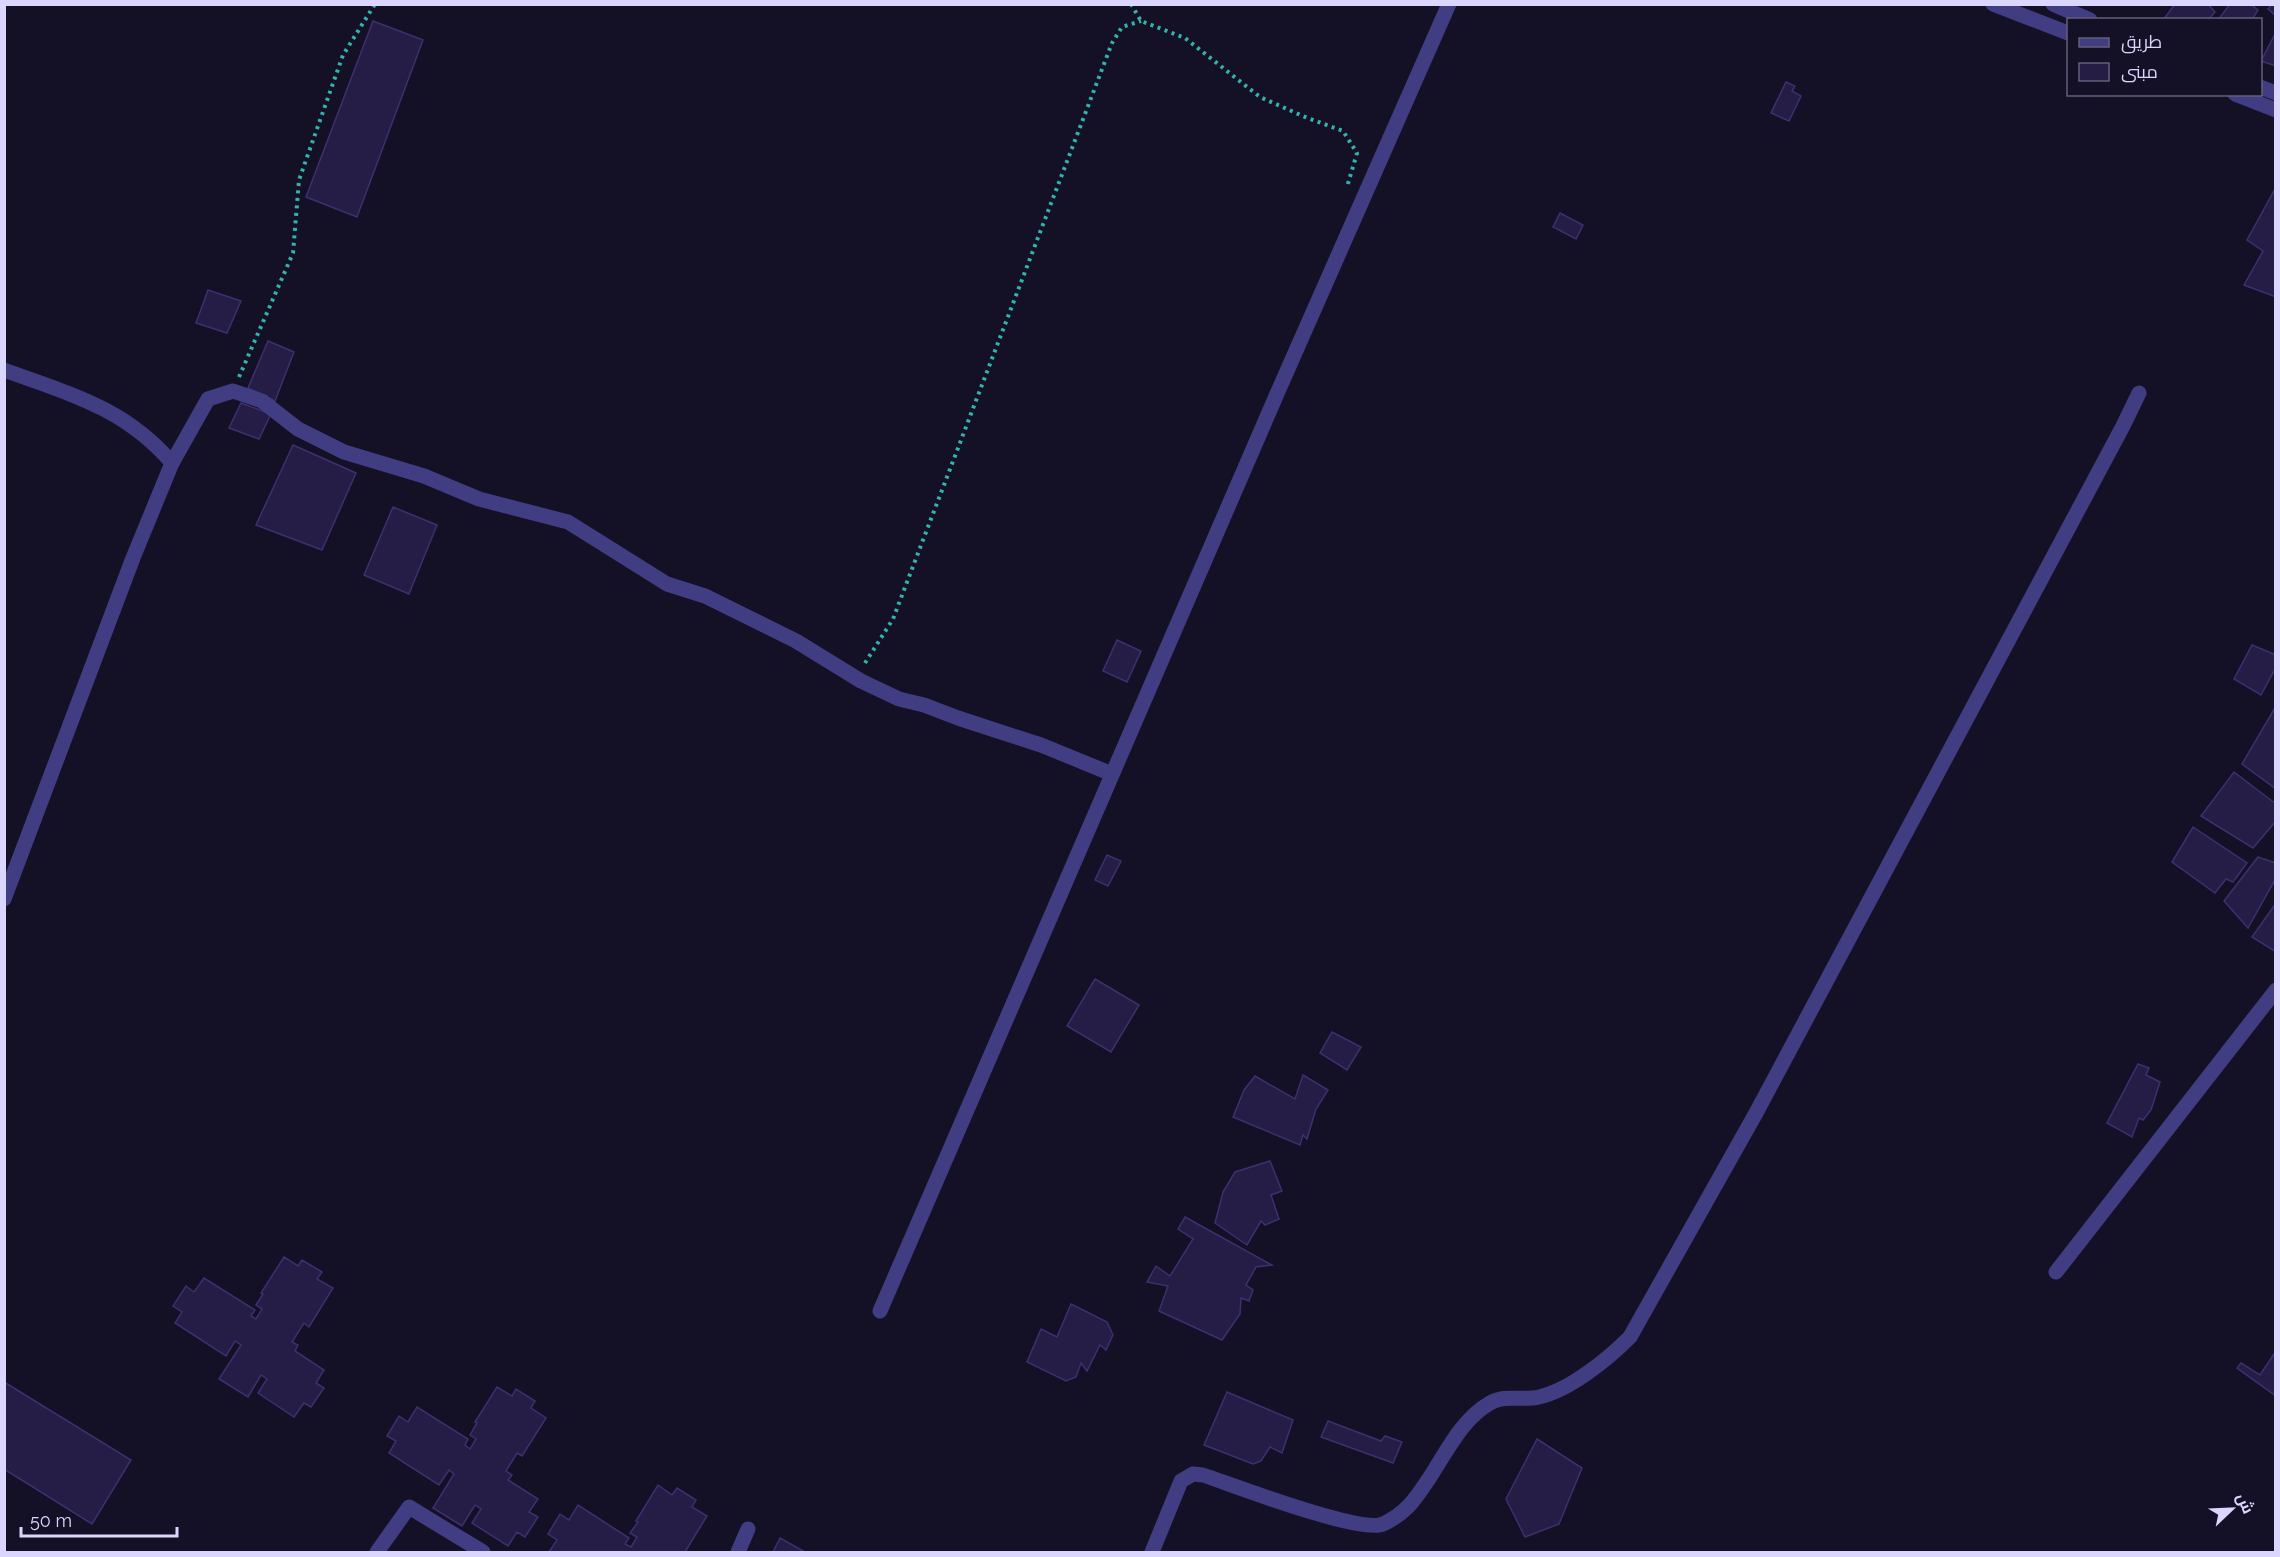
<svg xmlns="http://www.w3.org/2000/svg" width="2280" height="1557" viewBox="0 0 2280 1557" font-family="Raleway,Cairo,sans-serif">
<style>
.building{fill:#251d45;stroke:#3d3070;stroke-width:1.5}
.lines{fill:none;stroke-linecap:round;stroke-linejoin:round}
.path{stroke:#34b2ac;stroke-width:4;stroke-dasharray:3 4.5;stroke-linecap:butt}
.minor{stroke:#403d82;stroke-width:15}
</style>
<rect width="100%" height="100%" fill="#141025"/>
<!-- building -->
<g class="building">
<polygon points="2175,4 2208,4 2215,12 2208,20 2163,20"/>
<polygon points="2230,4 2250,4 2258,10 2252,20 2218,20"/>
<polygon points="2272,4 2276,4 2276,16 2268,9"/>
<polygon points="373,21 423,40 357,217 306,197"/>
<polygon points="2276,32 2276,66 2261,61"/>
<polygon points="1786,82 1795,86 1792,91 1801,96 1789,121 1771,113"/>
<polygon points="2276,187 2276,297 2244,285 2263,251 2247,240"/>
<polygon points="1560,213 1583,225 1576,239 1553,227"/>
<polygon points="208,290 241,301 227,333 196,323"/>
<polygon points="268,341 294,352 275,401 248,388"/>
<polygon points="241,403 271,414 259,439 229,428"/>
<polygon points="293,445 356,473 322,550 256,525"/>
<polygon points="393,507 437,525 409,594 364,575"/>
<polygon points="1117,640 1141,651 1127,682 1103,671"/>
<polygon points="2252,645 2276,655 2276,667 2261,695 2234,679"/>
<polygon points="2276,706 2276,789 2242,764"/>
<polygon points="2234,772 2276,804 2276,821 2253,848 2201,816"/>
<polygon points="2193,827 2247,863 2233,882 2226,879 2215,893 2172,862"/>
<polygon points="1107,855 1121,861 1108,886 1095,880"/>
<polygon points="2258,857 2276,863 2276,878 2248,928 2224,901"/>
<polygon points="2276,903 2276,952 2252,937"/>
<polygon points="1095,979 1139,1005 1111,1052 1067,1026"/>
<polygon points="1332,1032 1361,1047 1347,1070 1320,1053"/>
<polygon points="2138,1064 2149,1068 2146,1075 2160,1082 2151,1110 2143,1120 2139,1118 2132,1137 2107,1123"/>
<polygon points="1303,1075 1328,1090 1316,1109 1307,1139 1303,1135 1300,1145 1233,1117 1244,1090 1255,1076 1295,1099"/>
<polygon points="1270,1161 1282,1191 1271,1195 1279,1219 1265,1225 1261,1221 1247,1245 1215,1223 1223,1192 1235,1172"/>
<polygon points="1185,1217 1272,1265 1256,1267 1246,1285 1253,1290 1249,1301 1241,1298 1240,1314 1222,1340 1159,1311 1168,1286 1147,1282 1156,1266 1170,1276 1193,1239 1178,1229"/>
<polygon points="284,1257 298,1266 302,1260 322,1272 317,1279 333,1288 309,1327 304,1323 292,1342 298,1345 295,1351 324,1370 316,1383 324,1388 311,1407 304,1403 294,1417 258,1393 267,1379 261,1375 248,1397 219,1379 241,1345 235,1341 226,1356 175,1323 182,1312 173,1306 186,1286 194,1292 204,1278 255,1310 251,1316 256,1319 262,1309 256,1305 263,1294 261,1293"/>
<polygon points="1071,1304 1107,1322 1113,1335 1106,1350 1100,1345 1087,1371 1081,1363 1076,1377 1066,1381 1027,1362 1041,1329 1057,1337"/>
<polygon points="2276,1351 2276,1396 2237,1368 2241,1363 2260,1375"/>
<polygon points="4,1382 131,1460 92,1524 4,1469"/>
<polygon points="497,1387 512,1396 516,1389 535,1401 531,1408 546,1418 522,1456 517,1453 506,1471 512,1475 508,1480 538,1499 529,1512 538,1517 525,1537 517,1532 508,1546 472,1523 481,1509 475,1505 462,1526 433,1508 454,1474 449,1470 439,1485 389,1453 396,1441 387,1436 399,1416 408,1422 417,1407 468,1439 465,1445 470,1449 476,1439 470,1435 477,1423 475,1422"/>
<polygon points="1227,1392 1293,1420 1282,1453 1270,1447 1261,1461 1253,1464 1204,1445"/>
<polygon points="1328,1421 1381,1441 1385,1436 1402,1442 1393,1463 1321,1437"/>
<polygon points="1537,1439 1582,1468 1559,1524 1525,1537 1506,1499"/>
<polygon points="658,1485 672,1495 677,1488 696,1500 692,1507 707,1516 685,1552 549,1552 557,1540 548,1534 560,1514 569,1520 578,1505 629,1538 625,1544 631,1547 637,1537 630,1533 638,1522 636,1521"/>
<polygon points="780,1538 805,1552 773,1552"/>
</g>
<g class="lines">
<!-- path -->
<g class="path">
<polyline points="1131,4 1141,21 1185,38 1260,97 1305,117 1343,131 1357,153 1347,187"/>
<polyline points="239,377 293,253 299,180 343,55 375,4"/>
<polyline points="865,663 893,619 1112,43 1122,27 1141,21"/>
</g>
<!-- minor -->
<g class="minor">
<polyline points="1993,4 2068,33"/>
<polyline points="2053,4 2090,20"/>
<polyline points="2260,87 2276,93"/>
<polyline points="2235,94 2276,110"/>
<path d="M4,370C70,394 125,408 172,463L133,558L4,899"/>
<polyline points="172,463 208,399 233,391 262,401 298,429 344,452 424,476 479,499 568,522 667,584 705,596 796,641 861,681 899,699 924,705 958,718 1041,745 1112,774"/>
<polyline points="2056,1272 2276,990"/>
<polyline points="880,1311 1276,396 1449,4"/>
<polyline points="377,1552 409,1507 483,1552"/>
<polyline points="738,1552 748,1529"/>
<path d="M1152,1552L1181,1481L1193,1474L1203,1475C1233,1485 1359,1534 1383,1524C1407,1513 1416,1498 1430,1477C1447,1451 1462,1419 1490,1403C1505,1394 1523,1401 1539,1397C1570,1390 1608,1359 1630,1337L1756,1113L2123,426L2139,393"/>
</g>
</g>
<!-- border -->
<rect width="2280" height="1557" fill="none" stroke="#dad6fd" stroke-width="12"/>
<!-- legend -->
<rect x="2067" y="18" width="195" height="78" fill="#141025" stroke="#635f7b" stroke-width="1.5"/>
<rect x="2079" y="38" width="30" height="9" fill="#403d82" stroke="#635f7b" stroke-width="1.5"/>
<text x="2121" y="48" font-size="18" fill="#dad6fd">طريق</text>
<rect x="2079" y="63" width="30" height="18" fill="#251d45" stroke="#635f7b" stroke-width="1.5"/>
<text x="2121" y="78" font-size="18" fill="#dad6fd">مبنى</text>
<!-- north arrow -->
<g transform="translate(2232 1509) rotate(67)" stroke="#141025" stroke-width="4.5" paint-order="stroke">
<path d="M0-4.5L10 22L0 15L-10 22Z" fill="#dad6fd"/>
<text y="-9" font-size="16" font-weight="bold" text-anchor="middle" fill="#dad6fd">ش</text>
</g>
<!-- scale -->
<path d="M21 1527v9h156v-9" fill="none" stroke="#dad6fd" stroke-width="3"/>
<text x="30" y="1527" font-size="18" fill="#dad6fd" stroke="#141025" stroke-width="4.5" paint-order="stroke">50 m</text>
</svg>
